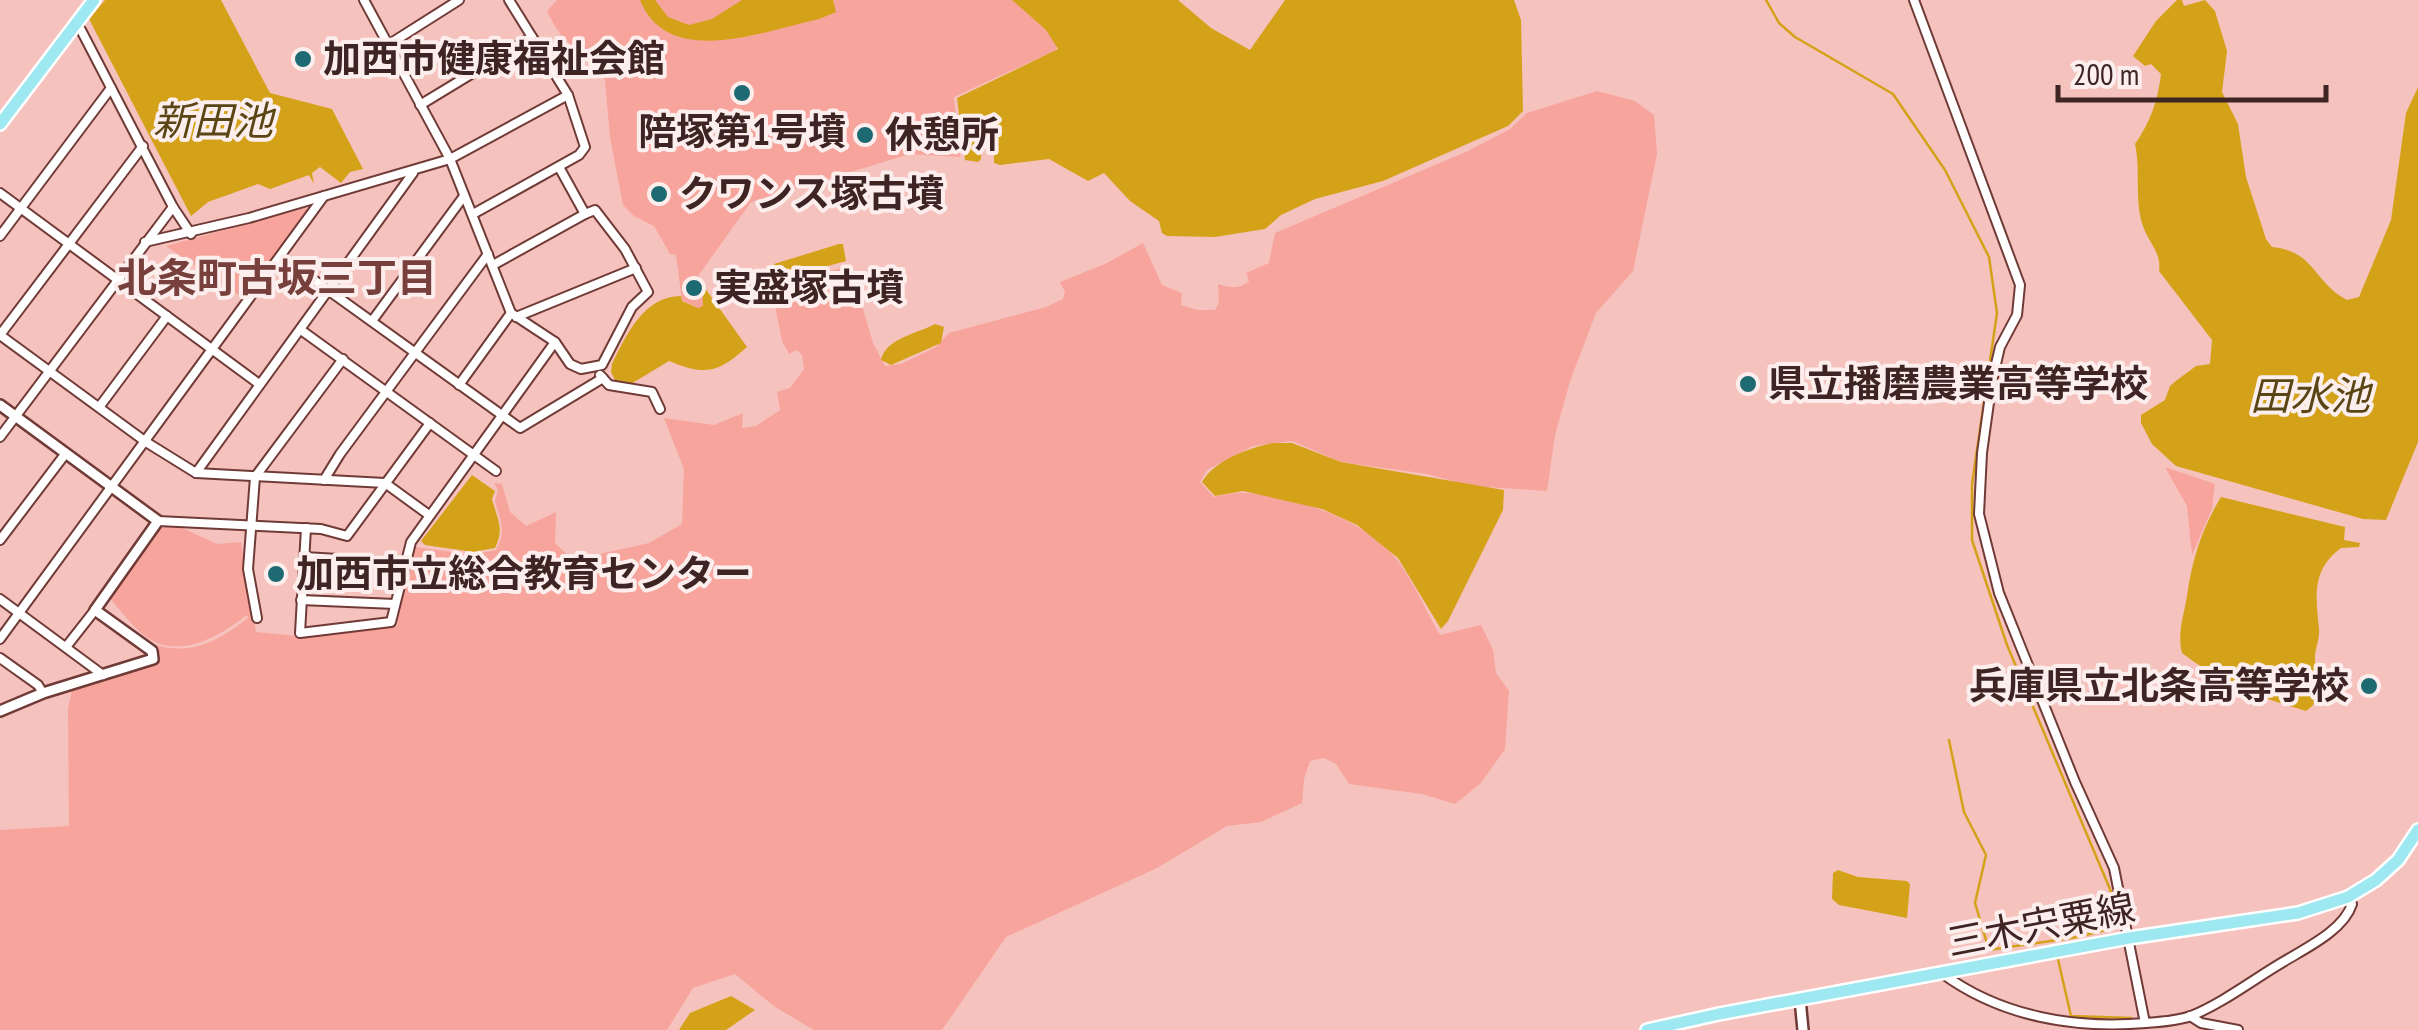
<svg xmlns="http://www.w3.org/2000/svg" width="2418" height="1030" viewBox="0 0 2418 1030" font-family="'PT Sans Narrow','Noto Sans JP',sans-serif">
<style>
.green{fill:#f7a49d}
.water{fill:#d4a219}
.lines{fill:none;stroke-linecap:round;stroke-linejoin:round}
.stream{stroke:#d4a219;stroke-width:2.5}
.minor-casing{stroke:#703a36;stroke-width:12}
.tertiary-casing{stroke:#703a36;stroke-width:14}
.primary-casing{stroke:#fff;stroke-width:16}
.minor{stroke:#fff;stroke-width:8}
.tertiary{stroke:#fff;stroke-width:9}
.primary{stroke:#9de8f1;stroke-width:11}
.poi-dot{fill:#1e6a72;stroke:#fceeec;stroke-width:4}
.labels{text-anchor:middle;stroke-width:8;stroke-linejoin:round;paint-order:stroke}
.poi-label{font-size:38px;font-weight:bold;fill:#3e2523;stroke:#fceeec;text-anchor:start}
.street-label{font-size:38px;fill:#3e2523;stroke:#fceeec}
.water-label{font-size:40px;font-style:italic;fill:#5a4515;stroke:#fceeec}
.neighbourhood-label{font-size:40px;font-weight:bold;fill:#77403c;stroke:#fceeec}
</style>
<rect width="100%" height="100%" fill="#f6c2bd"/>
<!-- green -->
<g class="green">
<path d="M557,0H1012L1046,30L1057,45L1056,50L954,97L960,157L910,154L751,202L698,276L702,283L703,306L698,308L682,300L676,255L670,254L654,226L634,216L623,205L610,137L605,81L595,55C570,50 558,34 547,11Z"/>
<path d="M1597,91L1635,101L1654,115L1657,154L1633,271L1596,313L1570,381L1555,435L1547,491L1471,486L1427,474L1341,462L1292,441L1253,446L1207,470L1200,482L1214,497C1224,495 1235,492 1245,493C1294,496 1368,520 1398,561C1414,583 1426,611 1440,635L1481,625L1493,650L1496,673L1509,691L1505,749L1481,783L1455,804L1422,794L1349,784L1336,764L1324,758L1310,761L1304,779L1302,803L1261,822L1227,826L1157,868L1006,937L942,1030H814L775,1007L735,974L693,988L667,1030H0V830L69,826L68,708L73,686L151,656L155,645C193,656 219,640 248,618L247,615C217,638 175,663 140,632C129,622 119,609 109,597L159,528L178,526L217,544L241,542L256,632L297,636L397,626L403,585L415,547L472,555L496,550C507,530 500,521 495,501L498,490L494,483L502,484L510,512L526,526L556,512L555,543L573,560L649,543L682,524L684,469L664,418L714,425L743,413L742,428L756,426L780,410L777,392L790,388L804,369L802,355L797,350L789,354L782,341L771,286L850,266L873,343L885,366L901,364L936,347L949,333L1046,307L1063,299L1065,292L1060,282L1107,263L1143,243L1162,285L1182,293L1181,305L1197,310H1215L1219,302L1218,284C1228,288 1242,289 1249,281L1246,273L1269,263L1275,233L1468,151L1510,129L1527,113Z"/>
<polygon points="305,208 310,213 246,300 166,246"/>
<polygon points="2165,467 2215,484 2212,509 2192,555 2187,506"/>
</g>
<!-- water -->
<g class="water">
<polygon points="105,0 221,0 270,93 332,109 363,169 350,172 341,183 320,167 312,173 314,184 309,175 270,189 258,184 208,202 191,216 89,19"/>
<path d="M640,0H655L668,17L689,25L712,19L742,0H833L836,12L819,19C764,31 668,70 640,0Z"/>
<polygon points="1012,0 1178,0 1211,28 1250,50 1285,0 1514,0 1521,20 1523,111 1508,126 1383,181 1315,199 1281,215 1265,229 1215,237 1167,236 1162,233 1159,221 1130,201 1104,173 1088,181 1049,159 1000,165 994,163 994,149 981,146 981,159 978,162 965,160 957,98 1058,49 1046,30"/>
<path d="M2177,0H2182L2184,6L2205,0L2215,11L2227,51L2222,92L2238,124L2246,177L2266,239L2272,247C2315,251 2313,282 2347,300L2359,297L2391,220L2406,113L2418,87V442L2386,520L2363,519L2176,466L2152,444L2141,423V415L2165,400L2170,386L2177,380L2196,366L2210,364L2212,340L2159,271C2162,253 2148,242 2143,226C2134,199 2141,171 2135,144C2150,123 2158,100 2161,74L2151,64L2145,66L2133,56L2156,21Z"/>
<polygon points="839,244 843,244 846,261 777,280 774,264"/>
<path d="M702,284L747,347C718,373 705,376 669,361L631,384L616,382L611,372L612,364C626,335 644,296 681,296L682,301L698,308L703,306Z"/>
<path d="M935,324L944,327L941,343L891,365L881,360C886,338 917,334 935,324Z"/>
<path d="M1273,443H1292L1341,462L1504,490L1503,510L1448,621L1441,629L1398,558L1357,525L1322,509L1243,491L1215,496L1202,482C1215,460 1248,448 1273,443Z"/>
<path d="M472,475L495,491L492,499C497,519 505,528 495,548L473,552L425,545L421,541Z"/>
<path d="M2221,497L2345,527L2344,540L2360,543L2359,547L2341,548C2311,570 2316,597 2319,629C2320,640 2314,650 2315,661C2318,680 2326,698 2306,711C2262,699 2218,681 2182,653C2177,633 2184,615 2187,596C2192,560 2202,528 2221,497Z"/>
<polygon points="1838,870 1858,877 1907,881 1910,884 1907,918 1839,905 1832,899 1833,873"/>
<polygon points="731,996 755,1010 726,1030 679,1030 690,1013"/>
</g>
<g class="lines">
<!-- stream -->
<g class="stream">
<polyline points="1766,0 1779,23 1795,37 1893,94 1945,170 1989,257 1997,313 1972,484 1972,540 2007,645 2115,901 2117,913 2114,928 2077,937 1989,950 1975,903 1986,855 1964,812 1949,740"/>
<polyline points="2057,955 2071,1016 2131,1018 2133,1021"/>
</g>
<defs>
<g id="minor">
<polyline points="364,0 450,159 511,313 555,342 570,364 581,369 602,365 632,307 648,292 625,249 595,210 585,214 559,167"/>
<polyline points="1914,0 2020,285 2017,315 2000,347 1992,381 1982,453 1979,514 1999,593 2075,782 2114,868 2145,1023"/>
<polyline points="73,28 81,30 173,207 191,234"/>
<polyline points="388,45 459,0"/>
<polyline points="420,105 532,37"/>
<polyline points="0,193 259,384"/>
<polyline points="473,214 579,155 585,147 568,95"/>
<polyline points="0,236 111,88"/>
<polyline points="145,242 249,218 450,159 568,95 509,0"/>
<polyline points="282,257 520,428 603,378"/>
<polyline points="493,265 585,214"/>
<polyline points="516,317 636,268"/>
<polyline points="372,321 464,196"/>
<polyline points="301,330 496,471"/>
<polyline points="0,335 146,442 196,473 385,483 429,515"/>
<polyline points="0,335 143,146"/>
<polyline points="600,375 609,385 652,392 660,409"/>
<polyline points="459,385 511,313"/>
<polyline points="100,406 167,316"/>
<polyline points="0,437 173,207"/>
<polyline points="196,473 413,173"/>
<polyline points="324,480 340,454 488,254"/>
<polyline points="158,521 321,529 347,536 430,423"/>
<polyline points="306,528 300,633 391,622 411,542 555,342"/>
<polyline points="0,540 66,453"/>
<polyline points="304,557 406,563"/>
<polyline points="0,599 103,675"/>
<polyline points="301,600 395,604"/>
<polyline points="257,618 248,569 255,477 343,359"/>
<polyline points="0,639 324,196"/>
<polyline points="66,647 95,610"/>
<polyline points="0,658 38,685 43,693"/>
<path d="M1943,974C2002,1017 2075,1029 2146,1023C2160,1022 2177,1021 2191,1016C2223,1003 2254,979 2283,962C2306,948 2344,930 2352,904L2348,897"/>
<polyline points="2190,1016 2201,1023 2238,1030"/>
</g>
<g id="tertiary">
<polyline points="0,405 158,521 95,610 152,651 153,659 43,693 0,711"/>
<polyline points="1800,999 1803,1030"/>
</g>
<g id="primary">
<polyline points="0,124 94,0"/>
<polyline points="1647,1030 1719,1014 2129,938 2298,913 2348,897 2376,880 2398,860 2418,830"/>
</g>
</defs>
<!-- minor casing -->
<use href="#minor" class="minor-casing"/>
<!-- tertiary casing -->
<use href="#tertiary" class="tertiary-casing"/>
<!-- primary casing -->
<use href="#primary" class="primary-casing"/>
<!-- minor -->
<use href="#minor" class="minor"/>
<!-- tertiary -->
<use href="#tertiary" class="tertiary"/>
<!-- primary -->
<use href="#primary" class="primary"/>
</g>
<!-- markers -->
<g class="poi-dot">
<circle cx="303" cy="59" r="10"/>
<circle cx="742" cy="93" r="10"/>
<circle cx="865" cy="135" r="10"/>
<circle cx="659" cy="194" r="10"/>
<circle cx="694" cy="288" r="10"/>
<circle cx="1748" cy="384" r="10"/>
<circle cx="276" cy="574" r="10"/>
<circle cx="2369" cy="686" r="10"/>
</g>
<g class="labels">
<!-- poi labels -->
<g class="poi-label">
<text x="323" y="72">加西市健康福祉会館</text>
<text x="742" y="145" text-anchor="middle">陪塚第1号墳</text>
<text x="885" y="148">休憩所</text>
<text x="679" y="207">クワンス塚古墳</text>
<text x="714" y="301">実盛塚古墳</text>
<text x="1768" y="397">県立播磨農業高等学校</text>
<text x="296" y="587">加西市立総合教育センター</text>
<text x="2349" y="699" text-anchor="end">兵庫県立北条高等学校</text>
</g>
<!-- street labels -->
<g class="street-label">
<text transform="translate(2041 925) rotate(-11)" y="13">三木宍粟線</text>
</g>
<!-- water labels -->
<g class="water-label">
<text x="213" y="135">新田池</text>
<text x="2310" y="410">田水池</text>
</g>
<!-- neighbourhood labels -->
<g class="neighbourhood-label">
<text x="277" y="292">北条町古坂三丁目</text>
</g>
</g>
<!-- scale -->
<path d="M2058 85v15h268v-15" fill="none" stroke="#3e2523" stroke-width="5"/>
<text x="2073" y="85" font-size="30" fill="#3e2523" stroke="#fceeec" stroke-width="8" paint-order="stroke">200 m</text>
</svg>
